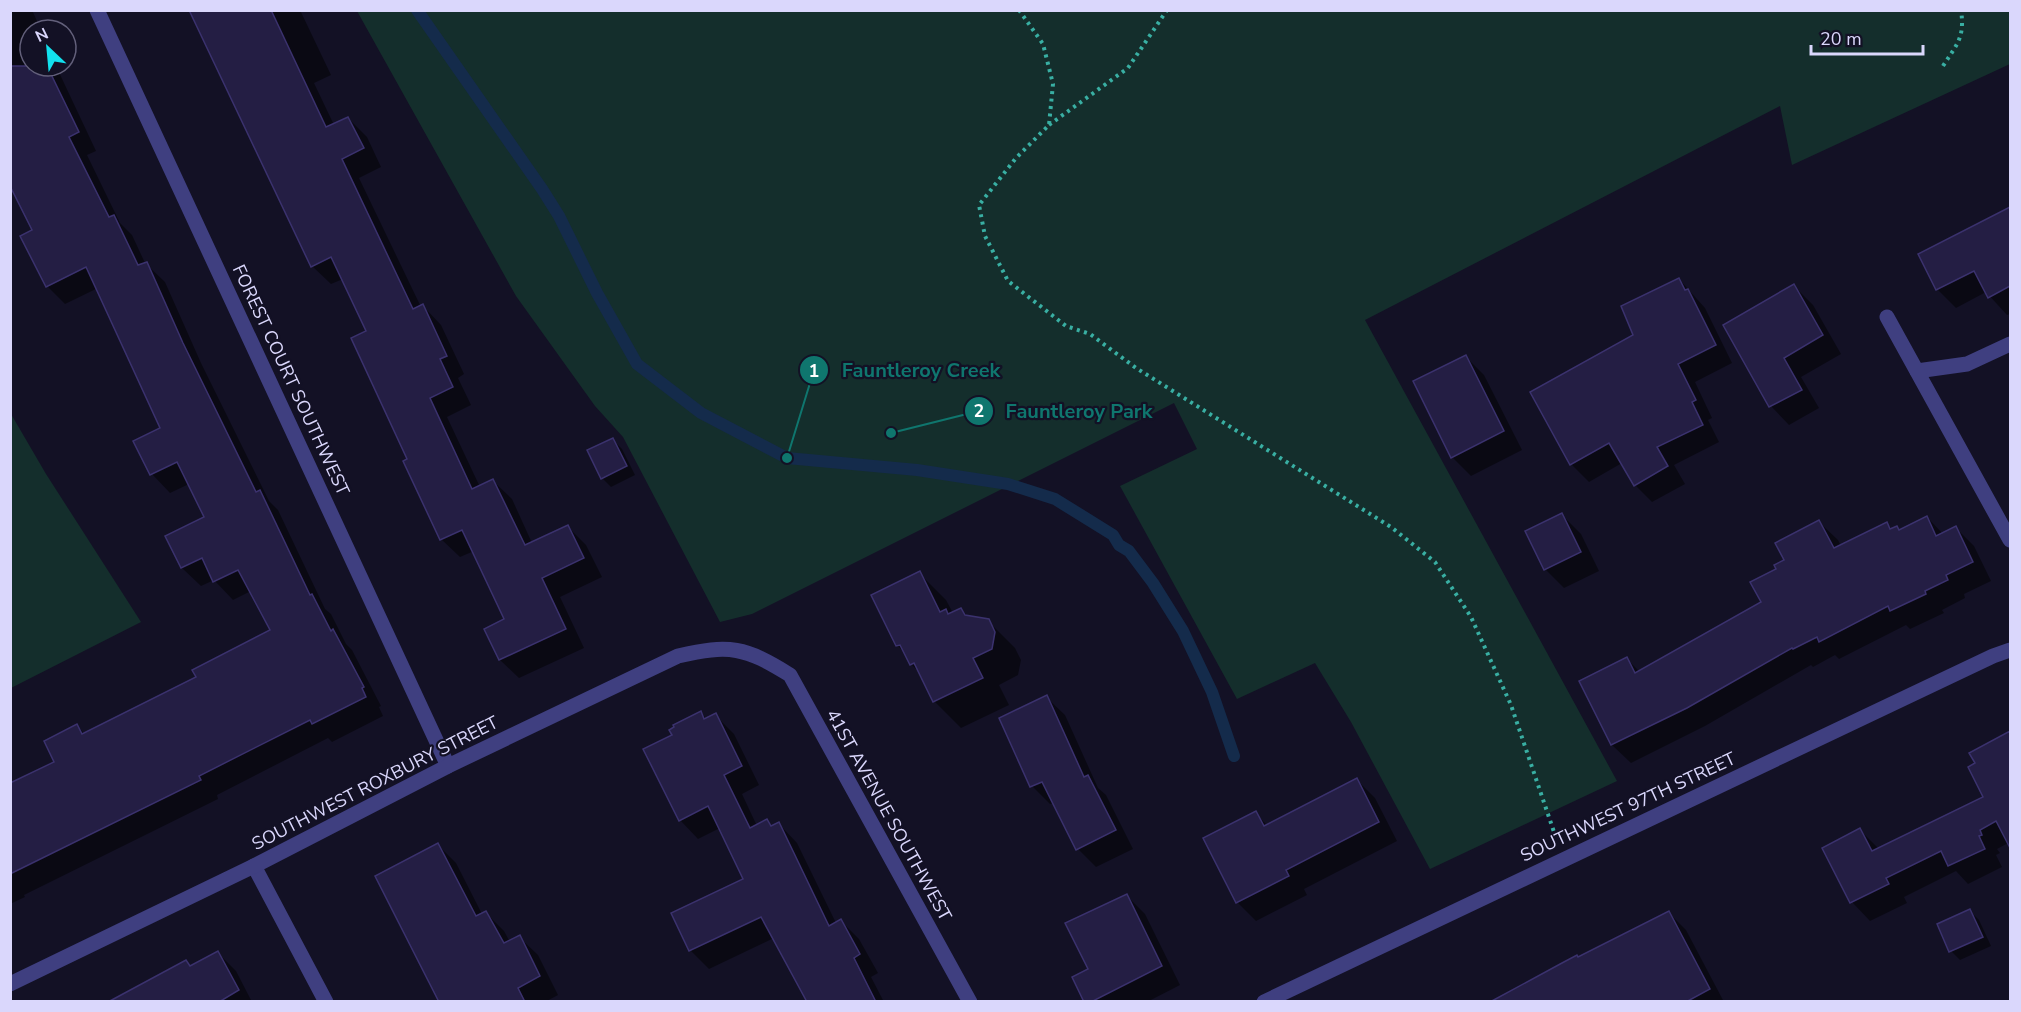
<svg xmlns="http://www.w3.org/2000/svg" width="2021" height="1012" viewBox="0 0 2021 1012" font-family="'Nunito Sans',sans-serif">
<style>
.green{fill:#142e2c}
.shadow{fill:#0007}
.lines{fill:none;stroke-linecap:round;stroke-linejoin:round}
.stream{stroke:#142b4b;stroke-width:12}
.building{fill:#241e44;stroke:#3b326e;stroke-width:1.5}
.path{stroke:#39afa3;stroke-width:4;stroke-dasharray:3 4.5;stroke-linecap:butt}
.lane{stroke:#3f3f80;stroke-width:15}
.street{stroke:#3f3f80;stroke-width:15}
.labels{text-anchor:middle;stroke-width:4.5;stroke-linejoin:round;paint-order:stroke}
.street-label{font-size:18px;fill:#dad7fc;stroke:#131125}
.leader{fill:none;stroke:#0f766e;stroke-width:2}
.callout-dot{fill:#0f766e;stroke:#131125;stroke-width:2}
.mark-label{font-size:18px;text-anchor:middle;font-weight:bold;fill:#fff}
.callout-label{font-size:20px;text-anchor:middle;font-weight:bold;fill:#0f766e;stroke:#131125;stroke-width:4.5;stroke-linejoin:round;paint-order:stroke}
</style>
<rect width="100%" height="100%" fill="#131125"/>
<!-- green -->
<g class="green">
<polygon points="2010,10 2010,64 1792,165 1780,106 1365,320 1617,781 1430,869 1351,722 1315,663 1237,699 1120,486 1197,449 1174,403 752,614 720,622 623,437 595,406 516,296 357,11"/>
<polygon points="11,414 46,474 141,622 11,688"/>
</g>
<!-- shadow -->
<g class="shadow">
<polygon points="10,10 32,10 41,30 30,30 30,66 56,66 96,151 87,155 120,223 132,235 145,263 165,282 201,363 269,501 278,510 325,609 331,614 346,644 352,650 381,706 379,707 383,716 332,742 328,738 217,795 218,799 24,895 25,897 10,904 10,808 56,763 77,726 85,734 198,678 272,631 251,591 233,600 214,580 201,586 182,568 206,518 189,484 170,493 152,474 162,428 98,288 65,304 47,286 34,231 10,182"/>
<polygon points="190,10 300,10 331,75 314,83 334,125 348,118 367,137 381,167 359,178 421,307 423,306 441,325 464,374 458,378 471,405 447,417 480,487 493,481 512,499 532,543 568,527 586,545 602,577 560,597 584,648 519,678 500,660 486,629 506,620 474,551 460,557 441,539 409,459 368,332 343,279 331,284 312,266"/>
<polygon points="2010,209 2010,314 2007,315 1986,292 1956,308 1937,289 1920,255"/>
<polygon points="1679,279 1705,308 1732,363 1695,382 1712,418 1708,420 1719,442 1674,465 1685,484 1652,502 1635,485 1622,463 1589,482 1571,464 1635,335"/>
<polygon points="1794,286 1813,305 1841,354 1801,377 1819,408 1789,425 1771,406"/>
<polygon points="1465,356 1484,375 1522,450 1471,476 1452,457"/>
<polygon points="613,440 622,449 635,475 611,487 602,478"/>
<polygon points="1562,515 1581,534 1599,571 1564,588 1545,569"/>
<polygon points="1927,517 1943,534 1956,528 1974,546 1991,581 1964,594 1965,598 1942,610 1944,613 1910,629 1906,625 1839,659 1835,655 1813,667 1811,665 1705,726 1631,763 1612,745 1627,659 1640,672 1763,603 1778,569 1819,522 1838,540 1841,546 1887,524 1892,529 1896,527 1900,531"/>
<polygon points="919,573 946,600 953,613 961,609 969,618 988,621 1015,648 1021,660 1018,675 999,685 1009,705 961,728 934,701 921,674 911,664 906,654 897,645"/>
<polygon points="1046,697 1065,715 1098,788 1106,795 1133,849 1096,867 1078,849 1054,803 1050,804 1032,786"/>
<polygon points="701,713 707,719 715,715 734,734 759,785 742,794 757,826 767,821 773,827 779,824 797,843 836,923 841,921 859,939 878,973 871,977 884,1002 808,1002 774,938 709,969 690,950 745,879 720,828 698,839 680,820 674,735"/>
<polygon points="2010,733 2010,842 1997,849 2000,853 1996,855 2002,867 1968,884 1956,871 1904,897 1907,903 1870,921 1852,902 1860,830 1878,848 1985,798 1977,764 1971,753"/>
<polygon points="1356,779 1375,798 1397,841 1304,889 1307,895 1256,921 1237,902 1255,813 1268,826"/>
<polygon points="438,845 456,863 482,914 486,913 504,931 510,942 519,937 538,955 558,995 545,1002 439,1002"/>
<polygon points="1126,895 1145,914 1180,985 1147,1002 1085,1002 1090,970"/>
<polygon points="1970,911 1979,920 1991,946 1960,960 1951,951"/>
<polygon points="1668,912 1686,930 1724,1002 1493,1002"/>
<polygon points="217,952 236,971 252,1002 146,1002 186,961 191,966"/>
</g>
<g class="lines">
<!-- stream -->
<polyline class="stream" points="417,10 542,189 559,216 597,293 637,364 701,413 787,458 917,470 1008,484 1055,499 1113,535 1119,545 1129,551 1153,583 1183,631 1212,692 1234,756"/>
</g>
<!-- building -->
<g class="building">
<polygon points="189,10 271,10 326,127 348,117 364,148 342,159 413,309 423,304 447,356 440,359 453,387 430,398 472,489 493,479 525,545 568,525 584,558 542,578 566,629 499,660 484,629 504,619 462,530 440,540 403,461 407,459 351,338 366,331 331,257 311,267"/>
<polygon points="10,66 47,66 79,132 69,137 109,217 114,215 138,265 147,262 183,343 256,492 260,490 310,595 312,594 331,631 333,629 364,687 362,688 366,697 312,724 310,720 199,776 201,780 10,874 10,783 54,762 44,741 77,724 82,734 196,677 192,670 270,630 238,570 213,582 202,558 181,568 165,536 204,517 177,462 150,475 133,441 160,428 86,267 46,287 20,236 32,230 10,186"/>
<polygon points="2010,207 2010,286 1988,298 1974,271 1936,290 1918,254"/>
<polygon points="1679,278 1685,290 1688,289 1716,345 1678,364 1696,400 1692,402 1703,425 1657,447 1668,466 1634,486 1609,443 1570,465 1530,392 1633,335 1621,306"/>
<polygon points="1794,284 1823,335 1784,358 1802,390 1769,407 1723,325"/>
<polygon points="1466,355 1504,431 1451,458 1413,381"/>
<polygon points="613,438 627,466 601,479 587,450"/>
<polygon points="1562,513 1581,552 1544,570 1525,531"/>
<polygon points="1927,516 1936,536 1956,526 1973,562 1946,575 1948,580 1925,591 1926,594 1890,611 1888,606 1819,642 1817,637 1793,649 1792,648 1687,708 1611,745 1579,681 1627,657 1635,673 1761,602 1750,582 1776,569 1774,565 1784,560 1775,543 1819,520 1834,548 1887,522 1890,529 1897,526 1899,530"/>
<polygon points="920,571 940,612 946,609 948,614 961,608 965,615 989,619 995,632 992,649 973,658 983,678 933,702 914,663 910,665 900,645 896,646 871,595"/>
<polygon points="1047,695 1084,777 1088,775 1116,830 1076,850 1042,782 1030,787 999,718"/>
<polygon points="701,711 704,719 716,713 742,766 724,775 750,828 767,819 771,826 779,822 829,926 841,919 860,954 854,958 876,1002 807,1002 761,917 689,951 671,913 743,879 708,806 679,821 643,749 672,735 669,730 674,727 673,725"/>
<polygon points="2010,731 2010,848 1996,821 1980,830 1982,835 1979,836 1985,849 1948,866 1941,851 1886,878 1889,884 1850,903 1822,848 1860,828 1872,851 1983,797 1968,767 1975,763 1969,753"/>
<polygon points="1357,778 1379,822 1286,870 1289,876 1236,903 1203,838 1256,811 1264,826"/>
<polygon points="438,843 476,916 486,911 504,943 520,935 540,976 518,988 525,1002 439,1002 375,876"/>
<polygon points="1127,894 1162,966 1091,1002 1084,1002 1072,977 1088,969 1065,923"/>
<polygon points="1970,909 1983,937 1949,952 1937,924"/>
<polygon points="1669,911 1710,989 1686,1002 1490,1002 1562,963 1577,955 1578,957"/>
<polygon points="218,951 239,990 219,1002 108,1002 186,960 190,966"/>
</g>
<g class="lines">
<!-- path -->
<g class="path">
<polyline points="1019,10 1043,44 1053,84 1049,125 1016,158 979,205 985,236 1008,281 1066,326 1090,334 1136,368 1391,527 1435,562 1471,617 1511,705 1555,835"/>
<path d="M1943,66C1957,44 1965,38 1961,10"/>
<polyline points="1049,125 1128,68 1167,10"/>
</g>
<!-- lane -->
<polyline class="lane" points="1917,371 1967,364 2010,344"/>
<!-- street -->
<g class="street">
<polyline points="97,10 448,766"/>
<polyline points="1887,317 2010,540"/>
<polyline points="254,866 326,1002"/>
<path d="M10,984L254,866L448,766L678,656C730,644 745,647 790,675L970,1002"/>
<polyline points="1264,1002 1993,656 2010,650"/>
</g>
</g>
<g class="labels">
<!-- street labels -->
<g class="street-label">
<text transform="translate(291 380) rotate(65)" y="6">FOREST COURT SOUTHWEST</text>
<text transform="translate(375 783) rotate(-27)" y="6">SOUTHWEST ROXBURY STREET</text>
<text transform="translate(1628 807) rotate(-25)" y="6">SOUTHWEST 97TH STREET</text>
<text transform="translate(889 815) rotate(61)" y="6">41ST AVENUE SOUTHWEST</text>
</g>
</g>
<!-- callouts -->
<path class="leader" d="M787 458L814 370M891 433L979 411"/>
<g class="callout-dot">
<circle cx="787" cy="458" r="6"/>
<circle cx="891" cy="433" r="6"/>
<circle cx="814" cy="370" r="15"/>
<circle cx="979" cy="411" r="15"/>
</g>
<g class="mark-label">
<text x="814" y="377">1</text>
<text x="979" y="417">2</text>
</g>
<g class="callout-label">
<text x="921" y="377">Fauntleroy Creek</text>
<text x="1079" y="418">Fauntleroy Park</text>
</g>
<!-- border -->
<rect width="2021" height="1012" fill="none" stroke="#dad7fc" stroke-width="24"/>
<!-- north arrow -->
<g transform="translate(48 48) rotate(334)"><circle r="28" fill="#131125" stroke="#63607b" stroke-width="1.5"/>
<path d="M0-4.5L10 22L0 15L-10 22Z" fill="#12e1ee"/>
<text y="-9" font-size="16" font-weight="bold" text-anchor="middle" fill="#dad7fc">N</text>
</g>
<!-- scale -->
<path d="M1811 45v9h112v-9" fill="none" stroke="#dad7fc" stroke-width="3"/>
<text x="1820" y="45" font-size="18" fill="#dad7fc" stroke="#131125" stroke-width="4.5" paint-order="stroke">20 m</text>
</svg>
